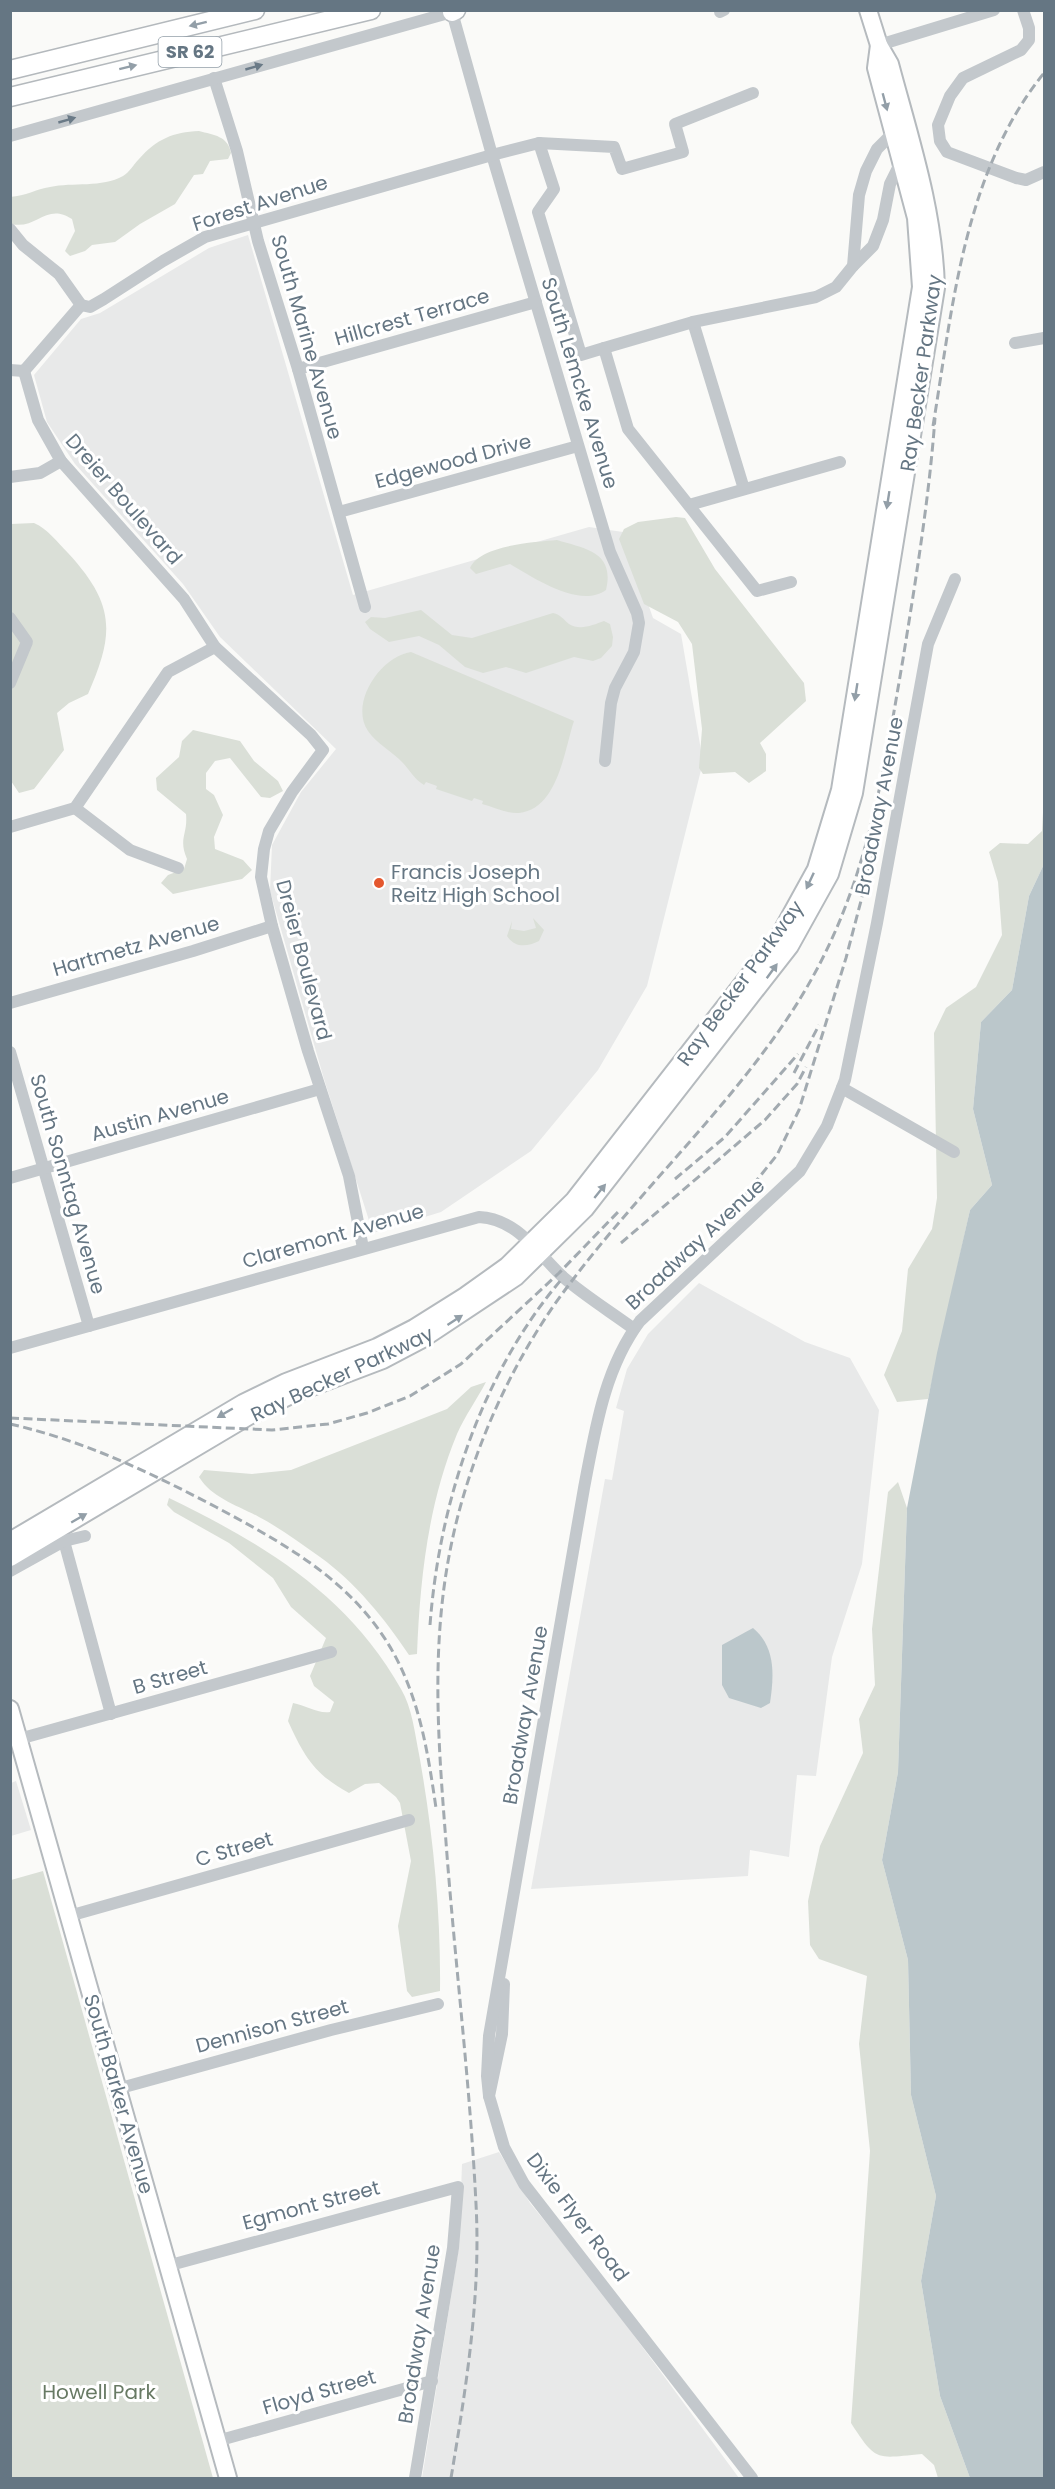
<svg xmlns="http://www.w3.org/2000/svg" width="1055" height="2489" viewBox="0 0 1055 2489" font-family="Poppins,sans-serif">
<style>
.built{fill:#e8e9e9}
.green{fill:#dadfd7}
.water{fill:#bbc7cb}
.lines{fill:none;stroke-linecap:round;stroke-linejoin:round}
.major-casing{stroke:#b5babe;stroke-width:20}
.highway-casing{stroke:#b4b9bd;stroke-width:21}
.minor{stroke:#c3c8cc;stroke-width:12}
.major{stroke:#fff;stroke-width:16}
.highway{stroke:#fff;stroke-width:18}
.rail{stroke:#a2aab0;stroke-width:3;stroke-dasharray:9 4.5;stroke-linecap:butt}
.oneway{fill:#939fa8}
.oneway2{fill:#6a7a87}
.poi-dot{fill:#e4572e;stroke:#fff;stroke-width:2}
.labels{text-anchor:middle;stroke-width:6;stroke-linejoin:round;paint-order:stroke}
.shield{fill:#fff;stroke:#939fa8;stroke-width:1.5}
.shield-label{font-size:18px;font-weight:bold;fill:#657683}
.street-label{font-size:20px;fill:#657683;stroke:#fff}
.poi-label{font-size:20px;fill:#657683;stroke:#fff;text-anchor:start}
.park-label{font-size:20px;fill:#687a64;stroke:#fff}
</style>
<rect width="100%" height="100%" fill="#fafaf8"/>
<!-- built -->
<g class="built">
<polygon points="248,235 353,595 589,527 623,532 653,618 681,634 703,762 647,986 598,1070 531,1151 441,1212 373,1233 324,1079 270,891 272,845 301,792 336,749 220,637 183,584 75,464 47,422 34,375 81,319 100,313 209,248"/>
<polygon points="699,1283 805,1342 850,1358 879,1410 862,1564 832,1657 816,1776 797,1775 789,1857 750,1850 748,1876 531,1889 605,1479 612,1480 624,1411 616,1408 627,1369 648,1334"/>
<polygon points="16,1781 31,1830 11,1836 11,1783"/>
<polygon points="499,2152 530,2203 593,2280 739,2478 422,2478 459,2247 462,2164"/>
</g>
<!-- green -->
<g class="green">
<path d="M199,131C214,135 228,136 231,153L228,159L210,161L203,174L194,175L175,204L140,224L115,242L92,245L85,251L70,256L65,251L75,231L72,219C46,202 37,230 11,224L10,197C26,196 36,189 50,187C73,182 102,188 123,176C129,173 134,164 139,159C157,139 173,132 199,131Z"/>
<polygon points="676,517 685,518 715,569 804,683 806,701 760,743 766,754 766,771 749,783 735,772 703,774 699,768 702,729 692,644 678,622 644,604 619,539 624,529 638,522"/>
<path d="M34,523C48,529 57,542 68,553C115,604 115,633 88,694L69,703L57,713L64,750L34,789L19,793L11,781V524Z"/>
<path d="M557,540C586,549 615,552 606,590C580,609 534,578 510,564L476,574L470,568C480,545 535,542 557,540Z"/>
<path d="M421,610L452,635L472,638L553,613C561,615 563,619 569,624C580,631 593,625 604,621L610,624L613,637L612,646L601,658L593,661L574,657L526,673L506,667L483,673L465,667L439,645L419,636L389,642L370,629L365,622L371,617L385,618Z"/>
<path d="M411,652L574,721C564,751 558,809 519,813C507,814 494,807 482,804L483,801L474,798L472,801L436,789L437,786L426,782L424,785C414,779 409,769 403,763C393,752 377,744 368,731C349,703 381,656 411,652Z"/>
<path d="M193,730L240,741L254,761L278,781L283,791L270,798L261,797L230,758L215,761L206,773V789L214,795L223,815L214,837L215,849L243,860L252,870L242,879L173,894L161,883L168,875L184,869L187,859C178,838 188,835 186,814L157,790L156,778L179,757L182,741Z"/>
<polygon points="1044,794 1044,864 1029,896 1012,990 981,1022 973,1109 992,1185 970,1210 928,1399 897,1402 884,1375 902,1331 908,1269 932,1229 937,1198 934,1033 946,1008 976,987 1002,935 998,882 989,852 1000,843 1028,844 1042,831"/>
<path d="M533,918L544,930L539,941C527,947 515,948 507,936L512,921L511,929L524,931L536,928Z"/>
<path d="M486,1382C477,1399 465,1416 457,1434C428,1504 420,1579 417,1654L409,1655C385,1619 355,1582 320,1557C300,1543 280,1528 259,1517C237,1505 212,1498 199,1477L204,1470L252,1474L291,1470L447,1409L471,1387Z"/>
<path d="M898,1482L907,1508L898,1772L882,1860L908,1960L911,2095L936,2196L921,2281L940,2396L970,2478H938L934,2465L922,2454C876,2458 877,2463 851,2423L870,2151L859,2044L867,1976L819,1959L810,1945L808,1901L820,1846L863,1753L859,1719L875,1685L872,1629L888,1492Z"/>
<path d="M169,1498C264,1544 348,1595 401,1689C412,1707 415,1734 419,1754C433,1832 441,1912 440,1991L412,1997L407,1991L398,1926L411,1861L400,1803L396,1797L379,1783L365,1784L349,1793C314,1774 304,1756 288,1721L293,1703C305,1705 318,1714 330,1712L334,1702L314,1686L310,1676L326,1638L291,1607L273,1578L229,1543L174,1512L167,1505Z"/>
<polygon points="43,1871 213,2478 11,2478 11,1880"/>
</g>
<!-- water -->
<g class="water">
<polygon points="1044,864 1044,2478 970,2478 940,2396 921,2281 936,2196 911,2095 908,1960 882,1860 898,1772 907,1508 937,1353 970,1210 992,1185 973,1109 981,1022 1012,990 1029,896"/>
<path d="M753,1628C776,1647 774,1676 770,1703L761,1708L729,1698L722,1685V1645Z"/>
</g>
<g class="lines">
<defs>
<g id="major">
<polyline points="10,1541 243,1403 286,1382 377,1347 414,1328 465,1296 507,1266 574,1200 778,938 816,869 840,790 921,287 916,218 876,68 879,45"/>
<path d="M10,1558L249,1416L291,1395L383,1360L421,1340L516,1277L585,1209L790,946L830,874L854,793L936,288C934,210 910,139 890,64L879,45L868,10"/>
<polyline points="10,1709 228,2478"/>
</g>
<g id="highway">
<polyline points="452,12 456,10"/>
<polyline points="10,70 255,10"/>
<polyline points="10,97 371,10"/>
</g>
</defs>
<!-- major casing -->
<use href="#major" class="major-casing"/>
<!-- highway casing -->
<use href="#highway" class="highway-casing"/>
<!-- minor -->
<g class="minor">
<polyline points="1023,10 1029,28 1029,40 1021,50 963,78 950,96 938,125 940,141 947,152 1016,178 1026,180 1044,172"/>
<polyline points="720,12 724,10"/>
<polyline points="879,45 994,10"/>
<polyline points="214,78 237,151 258,241 298,369 365,607"/>
<polyline points="10,136 452,12 492,155 610,552 637,613 639,623 634,652 615,688 611,703 605,761"/>
<polyline points="539,143 614,147 622,169 683,152 675,124 753,93"/>
<polyline points="10,229 23,245 59,274 81,305"/>
<polyline points="853,266 873,246 883,220 890,184 901,162"/>
<polyline points="693,322 744,489"/>
<polyline points="1015,343 1044,338"/>
<polyline points="604,348 693,322 816,297 836,287 853,266 859,195 866,171 877,149 893,133"/>
<polyline points="298,369 536,302"/>
<polyline points="10,370 24,371 81,305 90,307 104,299 163,261 205,237 492,155 539,143 554,189 538,212 581,355 604,348 628,429 757,591 791,582"/>
<polyline points="24,371 38,420 61,461 184,599 215,647 311,735 323,750 292,792 269,831 264,849 261,877 272,926 308,1051 349,1176 363,1248"/>
<polyline points="10,477 40,473 61,461"/>
<polyline points="689,505 840,462"/>
<polyline points="339,512 578,446"/>
<polyline points="10,618 27,642 10,683"/>
<polyline points="75,808 130,850 178,868"/>
<polyline points="10,827 75,808 168,672 215,647"/>
<polyline points="10,1003 193,951 272,926"/>
<polyline points="10,1052 89,1326"/>
<polyline points="842,1088 954,1152"/>
<polyline points="10,1178 320,1089"/>
<path d="M10,1348L479,1217C518,1219 537,1253 563,1277C585,1296 611,1312 634,1329"/>
<polyline points="64,1541 111,1714"/>
<polyline points="10,1571 64,1541 85,1536"/>
<polyline points="19,1739 331,1652"/>
<polyline points="69,1916 409,1820"/>
<polyline points="504,1984 502,2034 489,2096 504,2147 524,2184 752,2478"/>
<polyline points="117,2089 331,2030 438,2004"/>
<path d="M489,2096L487,2076L489,2036L584,1488C595,1431 604,1369 640,1321L800,1171L827,1126L845,1080L877,923L928,644L955,579"/>
<polyline points="167,2266 458,2187 453,2248 415,2478"/>
<polyline points="217,2441 432,2381"/>
</g>
<!-- major -->
<use href="#major" class="major"/>
<!-- highway -->
<use href="#highway" class="highway"/>
<!-- rail -->
<g class="rail">
<path d="M933,426C953,305 964,172 1044,73"/>
<polyline points="794,1073 819,1025"/>
<polyline points="675,1179 725,1137 798,1054"/>
<polyline points="736,1206 777,1155 799,1110 846,958 873,855"/>
<polyline points="621,1243 765,1120 797,1084 806,1067"/>
<polyline points="10,1418 272,1430 328,1424 367,1413 410,1396 461,1364 559,1273 618,1212"/>
<path d="M10,1424C85,1441 149,1472 216,1507C285,1544 353,1581 393,1652C420,1701 428,1753 436,1808"/>
<path d="M430,1625C439,1504 481,1374 561,1280"/>
<path d="M451,2478C466,2388 481,2296 476,2204C470,2083 455,1963 446,1842C436,1715 428,1605 468,1481C490,1412 524,1344 568,1286C636,1195 721,1116 785,1022C864,906 880,793 903,659C916,578 929,499 935,418"/>
</g>
</g>
<!-- one-way arrows -->
<defs><path id="oneway-solid" d="M-6-.8H1V-3.2L6.5 0L1 3.2V.8H-6Z" transform="scale(1.5)"/></defs>
<g class="oneway">
<use href="#oneway-solid" transform="translate(198 24) rotate(166)"/>
<use href="#oneway-solid" transform="translate(128 67) rotate(-14)"/>
<use href="#oneway-solid" transform="translate(885 102) rotate(75)"/>
<use href="#oneway-solid" transform="translate(888 500) rotate(99)"/>
<use href="#oneway-solid" transform="translate(856 692) rotate(99)"/>
<use href="#oneway-solid" transform="translate(810 881) rotate(115)"/>
<use href="#oneway-solid" transform="translate(772 971) rotate(-54)"/>
<use href="#oneway-solid" transform="translate(600 1191) rotate(-51)"/>
<use href="#oneway-solid" transform="translate(455 1320) rotate(-33)"/>
<use href="#oneway-solid" transform="translate(225 1413) rotate(150)"/>
<use href="#oneway-solid" transform="translate(79 1518) rotate(-30)"/>
</g>
<g class="oneway2">
<use href="#oneway-solid" transform="translate(254 67) rotate(-16)"/>
<use href="#oneway-solid" transform="translate(67 120) rotate(-16)"/>
</g>
<!-- markers -->
<circle class="poi-dot" cx="379" cy="883" r="6"/>
<g class="labels">
<!-- shield labels -->
<rect class="shield" x="158.5" y="37" width="63" height="30" rx="4.5"/>
<g class="shield-label">
<text x="190" y="58">SR 62</text>
</g>
<!-- street labels -->
<g class="street-label">
<text transform="translate(260 203) rotate(-18)" y="7">Forest Avenue</text>
<text transform="translate(412 317) rotate(-16)" y="7">Hillcrest Terrace</text>
<text transform="translate(307 337) rotate(74)" y="7">South Marine Avenue</text>
<text transform="translate(921 373) rotate(-82)" y="7">Ray Becker Parkway</text>
<text transform="translate(580 383) rotate(73)" y="7">South Lemcke Avenue</text>
<text transform="translate(453 461) rotate(-15)" y="7">Edgewood Drive</text>
<text transform="translate(124 499) rotate(49)" y="7">Dreier Boulevard</text>
<text transform="translate(879 806) rotate(-79)" y="7">Broadway Avenue</text>
<text transform="translate(136 946) rotate(-16)" y="7">Hartmetz Avenue</text>
<text transform="translate(304 960) rotate(75)" y="7">Dreier Boulevard</text>
<text transform="translate(740 983) rotate(-54)" y="7">Ray Becker Parkway</text>
<text transform="translate(160 1115) rotate(-16)" y="7">Austin Avenue</text>
<text transform="translate(68 1184) rotate(74)" y="7">South Sonntag Avenue</text>
<text transform="translate(333 1236) rotate(-16)" y="7">Claremont Avenue</text>
<text transform="translate(695 1244) rotate(-43)" y="7">Broadway Avenue</text>
<text transform="translate(342 1374) rotate(-25)" y="7">Ray Becker Parkway</text>
<text transform="translate(170 1677) rotate(-16)" y="7">B Street</text>
<text transform="translate(525 1715) rotate(-80)" y="7">Broadway Avenue</text>
<text transform="translate(234 1849) rotate(-16)" y="7">C Street</text>
<text transform="translate(272 2026) rotate(-15)" y="7">Dennison Street</text>
<text transform="translate(119 2094) rotate(74)" y="7">South Barker Avenue</text>
<text transform="translate(311 2205) rotate(-15)" y="7">Egmont Street</text>
<text transform="translate(578 2217) rotate(53)" y="7">Dixie Flyer Road</text>
<text transform="translate(419 2334) rotate(-81)" y="7">Broadway Avenue</text>
<text transform="translate(319 2392) rotate(-16)" y="7">Floyd Street</text>
</g>
<!-- poi labels -->
<g class="poi-label">
<text x="391" y="879">Francis Joseph<tspan x="391" dy="23">Reitz High School</tspan></text>
</g>
<!-- park labels -->
<g class="park-label">
<text x="99" y="2399">Howell Park</text>
</g>
</g>
<!-- border -->
<rect width="1055" height="2489" fill="none" stroke="#657683" stroke-width="24"/>
</svg>
